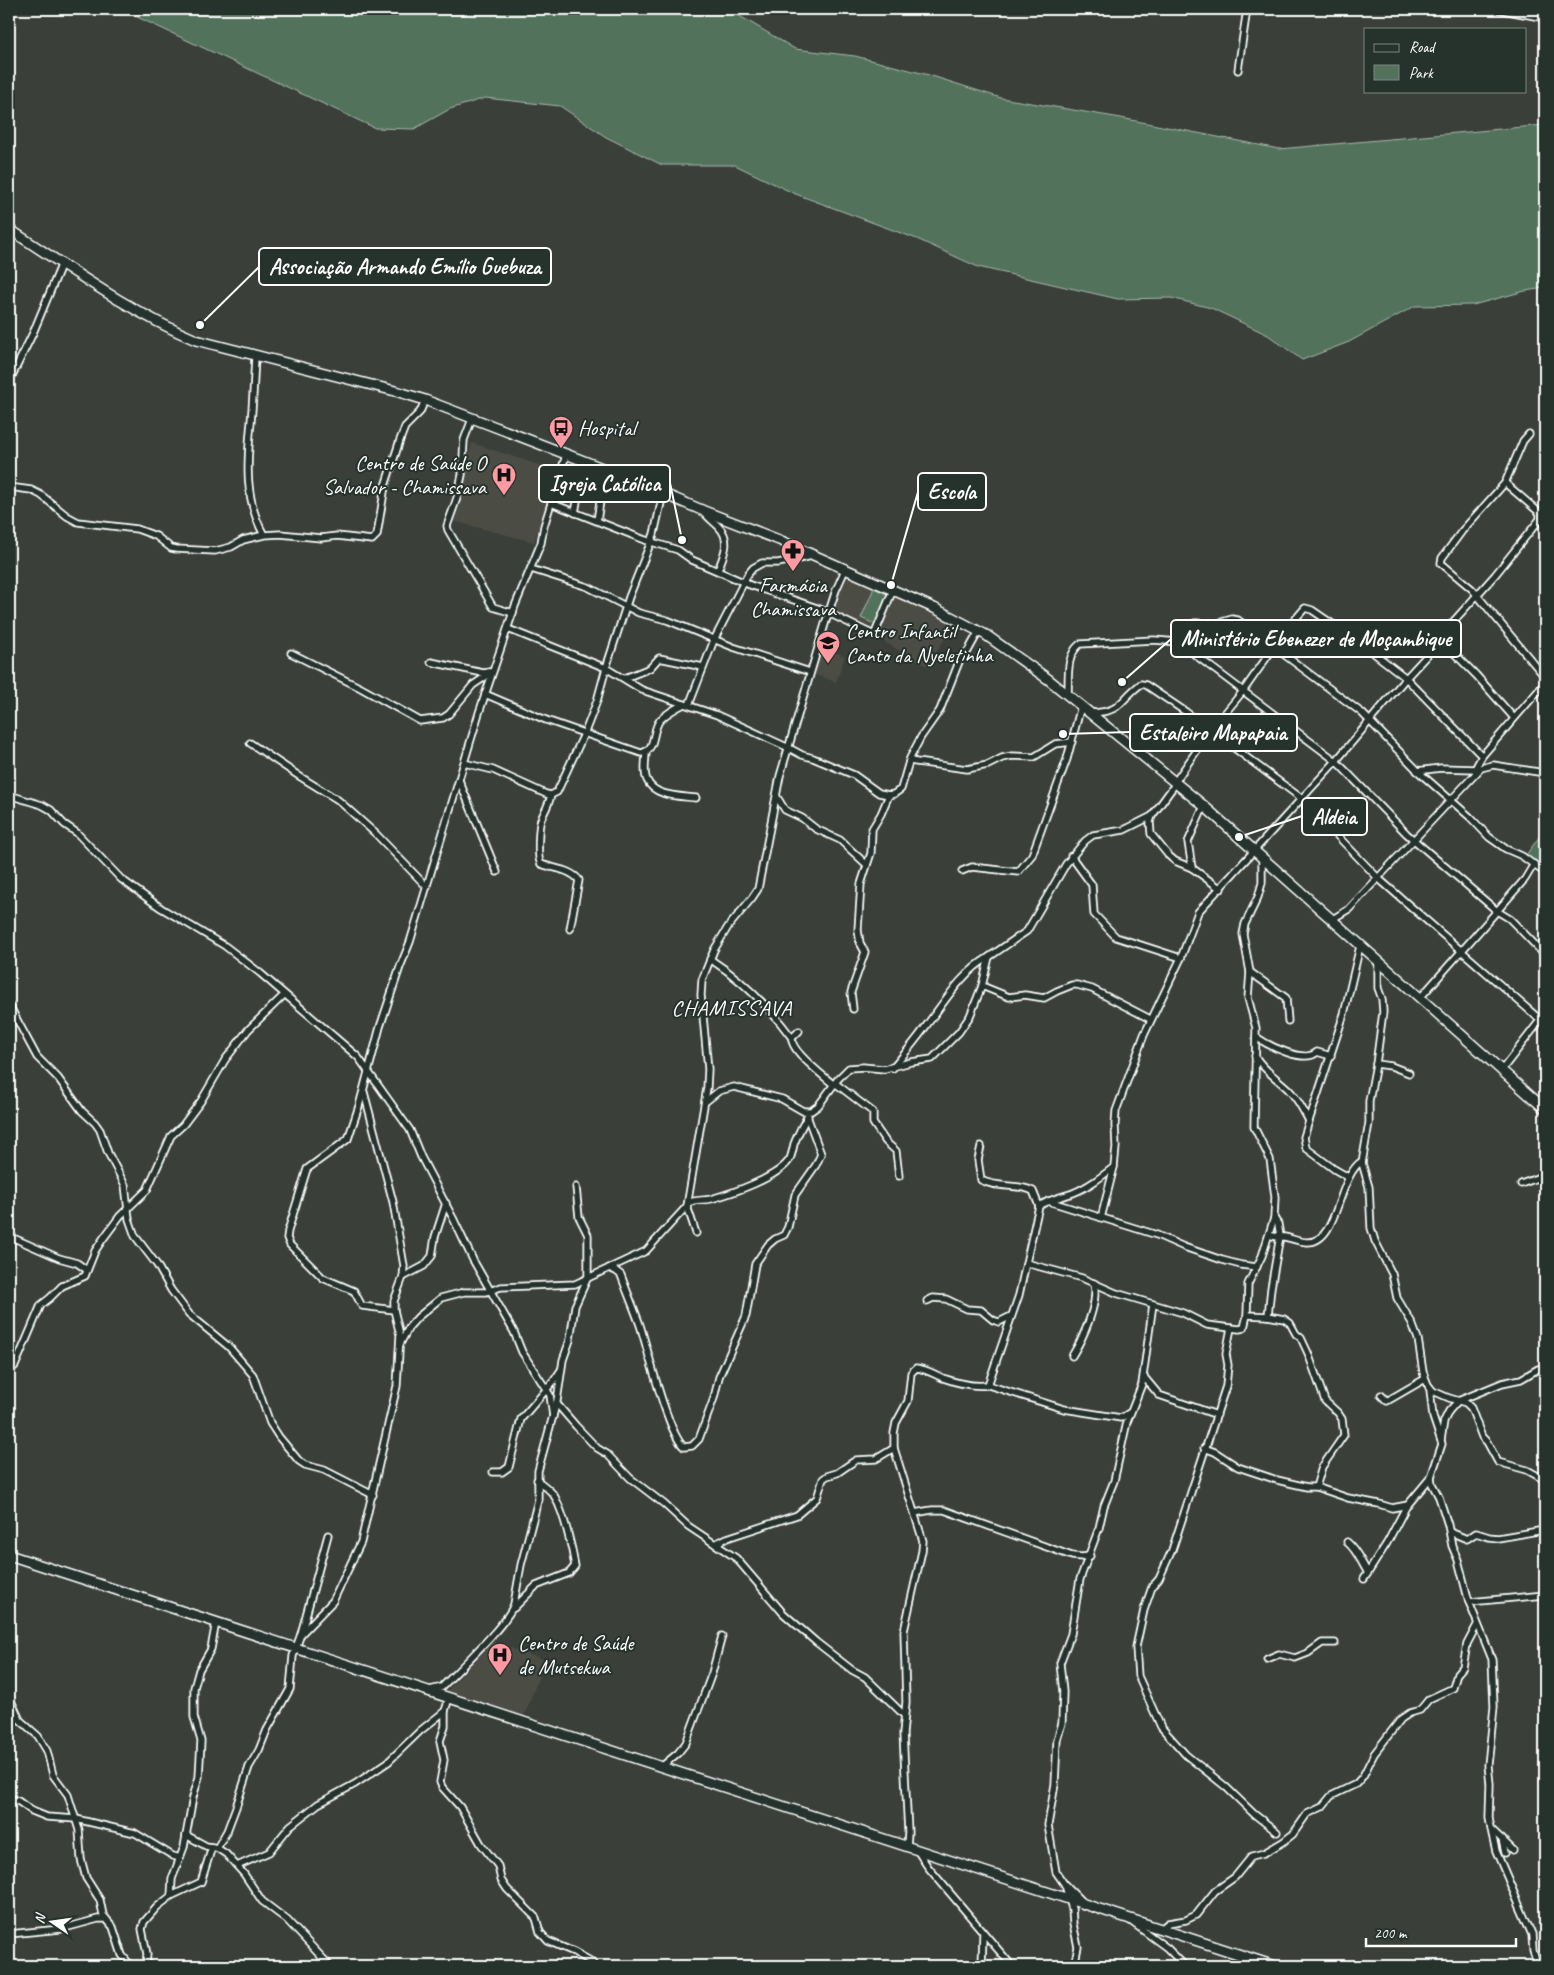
<svg xmlns="http://www.w3.org/2000/svg" width="1554" height="1975" viewBox="0 0 1554 1975" font-family="Caveat,sans-serif">
<style>
.built{fill:#4c4d45}
.green{fill:#53725c;stroke:#a9b8ae}
.lines{fill:none;stroke-linecap:round;stroke-linejoin:round}
.street-casing{stroke:#fff;stroke-width:9}
.secondary-casing{stroke:#fff;stroke-width:12}
.street{stroke:#26332d;stroke-width:5.5}
.secondary{stroke:#26332d;stroke-width:9}
.labels{text-anchor:middle;stroke-width:4;stroke-linejoin:round;paint-order:stroke}
.poi-label{font-size:21px;fill:#fff;stroke:#26332d;text-anchor:start}
.neighbourhood-label{font-size:22px;letter-spacing:1px;fill:#fff;stroke:#26332d}
.leader{fill:none;stroke:#fff;stroke-width:2}
.callout-dot{fill:#fff;stroke:#26332d;stroke-width:2}
.callout{fill:#26332d;stroke:#fff;stroke-width:2}
.callout-label{font-size:22px;text-anchor:middle;font-weight:bold;fill:#fff}
</style>
<rect width="100%" height="100%" fill="#3a4039"/>
<filter id="ink" filterUnits="userSpaceOnUse"><feTurbulence type="fractalNoise" baseFrequency=".02" numOctaves="2"/><feDisplacementMap in="SourceGraphic" scale="10" xChannelSelector="R" yChannelSelector="G"/><feConvolveMatrix kernelMatrix="1 2 1 2 8 2 1 2 1" color-interpolation-filters="sRGB"/></filter>
<g filter="url(#ink)">
<!-- built -->
<g class="built">
<polygon points="472,443 557,471 534,542 453,521"/>
<polygon points="846,572 955,622 927,666 832,612"/>
<polygon points="820,647 845,656 836,682 811,673"/>
<polygon points="493,1642 545,1660 523,1719 446,1692"/>
</g>
<!-- green -->
<g class="green">
<polygon points="120,9 728,9 795,49 855,56 929,75 1001,98 1121,118 1279,149 1545,125 1545,288 1525,291 1473,305 1415,306 1349,342 1302,360 1268,335 1211,308 1171,298 1118,299 978,267 917,239 793,193 735,165 662,165 606,137 560,106 485,98 450,109 414,129 375,128"/>
<polygon points="874,588 889,595 877,625 861,618"/>
<polygon points="1545,829 1545,870 1526,855"/>
</g>
<g class="lines">
<defs>
<g id="street">
<polyline points="1497,9 1545,18"/>
<polyline points="1238,70 1247,9"/>
<path d="M255,356C254,378 253,400 251,422C247,461 244,499 264,535"/>
<polyline points="9,382 33,333 62,263"/>
<polyline points="472,419 464,440 462,475 457,498 447,526 448,530 493,607 513,613"/>
<polyline points="1529,434 1523,441 1505,483 1462,531 1442,558 1441,563 1472,589 1545,677"/>
<polyline points="1505,483 1540,513 1540,519 1545,523"/>
<polyline points="9,487 31,490 41,495 67,516 78,522 137,529 156,536 171,548 176,549 215,551 231,547 243,540 264,535 280,534 321,538 337,536 372,540 377,535 385,486 400,440 405,427 420,412 425,400"/>
<polyline points="551,503 645,540 678,550 692,560 750,585 820,609 872,634 875,633 893,590"/>
<path d="M704,512C708,518 713,521 718,526C732,540 724,554 718,570"/>
<polyline points="575,513 584,461"/>
<polyline points="597,521 605,469"/>
<polyline points="531,569 588,587 639,613 667,620 733,647 810,672"/>
<polyline points="508,629 606,668 642,690 717,715 789,748 802,755 813,758 854,775 879,793 889,795 894,794 901,789 910,758 921,737 940,710 961,657 968,651 979,631"/>
<polyline points="1441,640 1452,623 1495,575 1540,519"/>
<polyline points="1175,641 1190,625 1195,623 1215,624 1232,619 1238,620 1362,713 1421,774 1470,817 1489,837 1506,849 1522,856 1545,873"/>
<polyline points="291,653 361,688 420,721 443,718 449,714 473,685 488,675 489,672"/>
<polyline points="431,662 483,673 490,672"/>
<polyline points="625,678 650,668 659,658 703,667"/>
<path d="M485,694L546,720L641,753C657,750 651,731 660,720C667,713 676,708 684,704"/>
<path d="M1068,696C1069,679 1065,656 1080,644L1154,640L1178,642L1336,761L1407,834L1497,911L1420,998"/>
<polyline points="689,705 714,640 748,574 753,568 762,563 778,563 813,556"/>
<path d="M1091,713C1123,712 1119,700 1141,684L1146,685L1186,712L1301,798L1378,878L1545,1024"/>
<polyline points="250,743 299,776 338,800 376,834 427,887"/>
<path d="M646,752C646,760 643,772 647,780C654,797 681,796 696,798"/>
<polyline points="909,761 967,769 988,765 1002,758 1012,756 1034,757 1055,744 1072,742"/>
<polyline points="464,763 493,770 546,794 551,795 557,792 585,732 597,701 606,668 629,597 654,534 663,494"/>
<polyline points="1417,771 1441,768 1476,769"/>
<polyline points="1476,773 1476,767 1482,756 1545,683"/>
<polyline points="459,780 497,872"/>
<polyline points="1175,782 1211,730 1244,690 1286,630 1305,608 1312,610 1366,647 1406,678 1482,756"/>
<polyline points="9,795 42,805 51,810 64,824 77,833 121,879 161,908 225,946 260,973 358,1057 410,1130 421,1157 453,1218 473,1260 514,1332 522,1352 550,1395 553,1417"/>
<path d="M551,795C549,804 546,809 542,817C538,824 537,859 541,864C554,869 570,869 579,880L570,929"/>
<polyline points="777,797 785,810 802,818 816,829 840,840 866,864"/>
<polyline points="1152,816 1150,822 1151,834 1168,855 1175,861 1192,868 1221,889"/>
<polyline points="1071,856 1092,885 1094,914 1116,937 1181,958"/>
<polyline points="1534,864 1525,879 1497,911 1510,919 1545,955"/>
<polyline points="1192,868 1188,842 1204,806"/>
<polyline points="962,871 972,867 1018,872 1032,855 1067,759 1081,706"/>
<polyline points="1331,920 1349,909 1481,768 1493,765 1545,773"/>
<path d="M710,959C741,979 770,1008 792,1038"/>
<polyline points="1378,962 1378,988 1382,999 1383,1012 1376,1064 1369,1101 1369,1123 1362,1163 1369,1187 1371,1228 1375,1241 1392,1274 1397,1298 1412,1323 1418,1339 1423,1372 1430,1390 1433,1417 1442,1444 1431,1477 1432,1484 1439,1497 1448,1525 1452,1546 1458,1560 1469,1602 1492,1659 1494,1707 1488,1765 1490,1784 1489,1818 1492,1834 1496,1851 1532,1935 1533,1951 1538,1966"/>
<polyline points="1250,972 1286,998 1288,1021"/>
<polyline points="982,986 1009,997 1025,995 1044,998 1057,991 1072,985 1077,985 1092,989 1150,1019"/>
<polyline points="9,1005 37,1057 58,1078 82,1111 95,1123 100,1130 108,1153 125,1185 129,1219 135,1236 157,1265 171,1290 189,1314 229,1347 253,1375 270,1423 279,1437 299,1461 305,1465 324,1470 373,1495"/>
<polyline points="853,1009 851,992 865,952 860,943 858,930 861,884 871,853 872,829 881,814 889,795"/>
<path d="M799,1031L792,1038C790,1051 824,1076 834,1085"/>
<path d="M1256,1037C1269,1046 1305,1064 1317,1052L1331,1056"/>
<path d="M1255,1056C1263,1070 1278,1079 1289,1090C1298,1099 1303,1110 1309,1121L1304,1137L1306,1148L1334,1169L1348,1177"/>
<polyline points="1376,1064 1391,1066 1409,1073"/>
<path d="M893,1068C905,1053 918,1038 929,1022C947,998 962,973 989,957"/>
<polyline points="1501,1071 1545,1014"/>
<polyline points="835,1083 873,1112 873,1123 886,1142 896,1151 899,1176"/>
<polyline points="705,1102 719,1091 734,1087 782,1099 803,1111 811,1111 818,1106 838,1079 849,1068 863,1067 884,1069 911,1062 932,1059 959,1032 970,1016 982,986 989,957 1027,931 1066,864 1085,841 1093,835 1124,830 1152,816 1176,783"/>
<polyline points="1309,1121 1344,1014 1360,946"/>
<path d="M981,1146L978,1160L981,1180C998,1189 1017,1183 1033,1191L1039,1206"/>
<polyline points="1521,1184 1537,1178 1545,1172"/>
<polyline points="1048,1201 1157,1235 1184,1247 1222,1260 1241,1265 1257,1267"/>
<path d="M688,1203C696,1199 703,1201 711,1199C732,1193 778,1178 790,1159C792,1154 793,1149 794,1144C798,1134 802,1125 808,1116"/>
<polyline points="687,1206 696,1233"/>
<polyline points="1101,1218 1114,1167"/>
<path d="M1269,1235C1274,1237 1279,1237 1284,1237C1291,1238 1299,1242 1307,1242C1339,1243 1337,1177 1362,1161"/>
<polyline points="9,1236 59,1258 77,1263 87,1270"/>
<path d="M609,1268L616,1271L621,1275C627,1292 634,1308 640,1325C648,1350 668,1434 684,1447L692,1446L699,1439L714,1398L719,1377L746,1316L755,1264L768,1245L775,1239L784,1235L788,1227L795,1195L816,1165L821,1154L807,1116"/>
<polyline points="403,1277 424,1266 432,1256 435,1237 446,1203"/>
<polyline points="927,1301 933,1298 946,1299 967,1309 981,1310 993,1320 999,1322 1011,1316"/>
<polyline points="1153,1304 1183,1313 1207,1325 1239,1329 1244,1328 1247,1315 1248,1284 1262,1256 1274,1218 1275,1197 1270,1159 1254,1127 1256,1028 1248,998 1250,972 1243,934 1245,924 1258,897 1262,883 1262,856"/>
<polyline points="394,1310 362,1306 354,1291 323,1278 290,1245 287,1238 288,1231 307,1169 348,1139 359,1106 380,1027 400,967 410,942 479,713 515,606 541,543 544,526 566,455"/>
<polyline points="1247,1315 1268,1316 1284,1319 1290,1323 1296,1334 1301,1338 1308,1353 1325,1401 1338,1413 1342,1419 1344,1435 1322,1467 1316,1487"/>
<polyline points="1268,1316 1271,1288 1280,1236 1278,1224 1274,1218"/>
<polyline points="1231,1328 1226,1354 1228,1365 1226,1386 1172,1550 1159,1579 1152,1587 1144,1610 1136,1647 1138,1676 1161,1727 1186,1755 1226,1787 1254,1814 1277,1832"/>
<polyline points="400,1344 409,1327 418,1317 441,1298 464,1292 486,1292 501,1287 575,1284 646,1251 687,1206 707,1088 708,1069 701,995 702,980 714,950 728,927 752,898 758,889 780,776 825,624 836,590 845,570"/>
<path d="M1072,1356C1083,1338 1099,1304 1094,1283"/>
<polyline points="9,1370 15,1366 41,1305 50,1298 62,1286 85,1276 95,1251 103,1239 120,1216 147,1190 171,1136 183,1125 201,1101 225,1060 248,1030 284,995"/>
<polyline points="1144,1377 1159,1395 1217,1415"/>
<polyline points="988,1385 1064,1409 1121,1418 1129,1413"/>
<polyline points="1429,1386 1433,1391 1449,1398 1466,1403 1471,1408 1482,1437 1487,1442 1498,1462 1527,1470 1545,1480"/>
<polyline points="1381,1395 1387,1401 1425,1379"/>
<polyline points="557,1404 576,1426 597,1448 607,1454 630,1478 664,1504 688,1526 736,1558 783,1613 816,1642 852,1670 865,1677 904,1715"/>
<polyline points="1441,1440 1444,1421 1449,1411 1458,1401 1502,1383 1521,1379 1538,1369 1545,1368"/>
<polyline points="1204,1448 1215,1452 1238,1467 1277,1480 1307,1487 1316,1487 1348,1498 1379,1504 1392,1508 1408,1505"/>
<polyline points="493,1472 502,1472 509,1467 521,1419 553,1382 561,1370"/>
<polyline points="914,1513 932,1510 944,1510 1072,1556 1082,1557 1090,1556"/>
<polyline points="1450,1532 1467,1539 1476,1533 1489,1537 1498,1538 1544,1530"/>
<path d="M1347,1542C1357,1550 1361,1562 1368,1573"/>
<polyline points="715,1544 727,1538 797,1515 817,1498 823,1479 827,1476 837,1473 856,1460 876,1459 894,1448"/>
<polyline points="1364,1579 1387,1543 1406,1507 1431,1477"/>
<polyline points="1469,1602 1545,1595"/>
<path d="M514,1608L536,1586L569,1573L575,1566C572,1547 564,1514 555,1497C551,1490 543,1485 537,1480"/>
<polyline points="301,1634 333,1601 361,1542 397,1386 400,1335 394,1310 394,1301 403,1277 404,1266 393,1202 364,1092"/>
<polyline points="1267,1659 1279,1654 1295,1658 1308,1653 1322,1643 1335,1643"/>
<path d="M430,1690L442,1687C458,1670 508,1623 514,1604L521,1565L538,1500V1471L557,1401L563,1360L570,1340L575,1306L588,1277V1235L579,1217L576,1187"/>
<polyline points="9,1696 20,1720 38,1736 47,1751 53,1775 68,1795 79,1830 81,1859 86,1878 100,1900 103,1915 113,1927 122,1955 131,1966"/>
<polyline points="445,1711 445,1726 440,1741 444,1760 440,1782 442,1787 460,1807 481,1844 498,1866 501,1880 507,1889 536,1918 540,1932 548,1941 574,1952 592,1962 594,1966"/>
<polyline points="661,1767 678,1753 686,1743 712,1673 722,1636"/>
<polyline points="9,1799 18,1801 32,1811 47,1817 76,1819 135,1833 173,1856 180,1858"/>
<polyline points="1491,1829 1513,1850"/>
<polyline points="186,1835 206,1846 217,1848 226,1854 244,1874 262,1901 287,1920 330,1966"/>
<polyline points="1502,1839 1505,1853"/>
<path d="M907,1847L908,1832L903,1734L906,1702L904,1631L922,1551L923,1541L894,1448V1433L896,1423L908,1401L911,1373L916,1368C927,1369 933,1374 943,1378C957,1383 973,1387 988,1385L1019,1295L1026,1263"/>
<polyline points="217,1848 227,1831 236,1807 249,1767 259,1750 267,1730 290,1689 293,1656 301,1634 328,1535"/>
<polyline points="917,1850 928,1867 1012,1966"/>
<polyline points="237,1866 269,1852 290,1826 318,1804 355,1784 388,1762 420,1731 445,1711 449,1698"/>
<polyline points="1065,1885 1072,1909 1073,1924 1078,1947 1074,1966"/>
<polyline points="171,1896 172,1879 184,1847 193,1797 199,1777 201,1741 194,1717 194,1688 199,1670 211,1649 216,1622"/>
<path d="M1082,1902L1065,1885L1056,1872L1048,1825L1055,1784L1057,1740L1062,1723L1063,1692L1060,1663L1071,1634L1080,1579L1099,1528L1104,1506L1114,1481L1127,1422L1142,1384L1153,1304L1116,1293L1082,1278L1026,1263L1039,1206C1050,1199 1061,1197 1073,1193C1088,1187 1101,1177 1114,1167L1116,1147L1115,1125L1116,1111L1144,1035L1181,958L1198,912L1336,761L1406,678L1441,640L1476,675L1514,718"/>
<polyline points="1129,1920 1167,1948 1185,1966"/>
<polyline points="1161,1929 1168,1923 1186,1920 1196,1915 1215,1891 1235,1877 1252,1856 1264,1853 1283,1842 1293,1834 1307,1814 1322,1807 1331,1796 1356,1784 1363,1776 1374,1754 1401,1719 1410,1713 1420,1710 1429,1699 1453,1688 1457,1674 1463,1667 1467,1644 1477,1625"/>
<polyline points="9,1934 61,1929 98,1919 106,1919"/>
<polyline points="146,1966 147,1954 142,1929 144,1922 157,1907 171,1896 201,1882 212,1847"/>
<polyline points="982,1966 983,1933"/>
</g>
<g id="secondary">
<path d="M9,229C69,268 130,312 196,340L399,392L425,400L610,471L704,511L779,540L934,608L986,635L1048,679L1204,806L1545,1109"/>
<polyline points="9,1555 1275,1966"/>
</g>
</defs>
<!-- street casing -->
<use href="#street" class="street-casing"/>
<!-- secondary casing -->
<use href="#secondary" class="secondary-casing"/>
<!-- street -->
<use href="#street" class="street"/>
<!-- secondary -->
<use href="#secondary" class="secondary"/>
</g>
</g>
<!-- icons -->
<defs>
<symbol id="bus-pin" viewBox="-11 -11 22 30"><path d="M0 17L-7.5 6A9.5 9.5 0 1 1 7.5 6Z" fill="#ff9aa2" stroke="#26332d"/><path d="M-5-6H5V4H4V6H2V4H-2V6H-4V4H-5ZM-3.5-4V0h7V-4ZM-3.5 1.2v1.5H-2V1.2ZM2 1.2v1.5H3.5V1.2Z" fill="#111"/></symbol>
<symbol id="hospital-pin" viewBox="-11 -11 22 30"><path d="M0 17L-7.5 6A9.5 9.5 0 1 1 7.5 6Z" fill="#ff9aa2" stroke="#26332d"/><path d="M-5-5h3v3.5h4V-5h3V5h-3V1.5h-4V5h-3Z" fill="#111"/></symbol>
<symbol id="pharmacy-pin" viewBox="-11 -11 22 30"><path d="M0 17L-7.5 6A9.5 9.5 0 1 1 7.5 6Z" fill="#ff9aa2" stroke="#26332d"/><path d="M-2-6h4v4h4v4h-4v4h-4v-4h-4v-4h4Z" fill="#111"/></symbol>
<symbol id="school-pin" viewBox="-11 -11 22 30"><path d="M0 17L-7.5 6A9.5 9.5 0 1 1 7.5 6Z" fill="#ff9aa2" stroke="#26332d"/><path d="M0-5L7-2L0 1L-7-2ZM-4 1L0 2.5L4 1V4Q0 6-4 4Z" fill="#111"/></symbol>
</defs>
<g fill-rule="evenodd">
<use href="#bus-pin" x="547" y="414" width="28" height="38"/>
<use href="#hospital-pin" x="490" y="461" width="28" height="38"/>
<use href="#pharmacy-pin" x="779" y="537" width="28" height="38"/>
<use href="#school-pin" x="814" y="629" width="28" height="38"/>
<use href="#hospital-pin" x="486" y="1641" width="28" height="38"/>
</g>
<g class="labels">
<!-- poi labels -->
<g class="poi-label">
<text x="578" y="435">Hospital</text>
<text x="486" y="470" text-anchor="end">Centro de Saúde O<tspan x="486" dy="24">Salvador - Chamissava</tspan></text>
<text x="793" y="592" text-anchor="middle">Farmácia<tspan x="793" dy="24">Chamissava</tspan></text>
<text x="846" y="638">Centro Infantil<tspan x="846" dy="24">Canto da Nyeletinha</tspan></text>
<text x="518" y="1650">Centro de Saúde<tspan x="518" dy="24">de Mutsekwa</tspan></text>
</g>
<!-- neighbourhood labels -->
<g class="neighbourhood-label">
<text x="732" y="1015">CHAMISSAVA</text>
</g>
</g>
<!-- callouts -->
<path class="leader" d="M200 325L259 267M682 540L670 483M891 585L918 492M1122 682L1171 639M1063 734L1130 732M1239 837L1302 816"/>
<g class="callout-dot">
<circle cx="200" cy="325" r="5"/>
<circle cx="682" cy="540" r="5"/>
<circle cx="891" cy="585" r="5"/>
<circle cx="1122" cy="682" r="5"/>
<circle cx="1063" cy="734" r="5"/>
<circle cx="1239" cy="837" r="5"/>
</g>
<g class="callout">
<rect x="259" y="248" width="292" height="37" rx="5"/>
<rect x="539" y="465" width="131" height="37" rx="5"/>
<rect x="918" y="473" width="68" height="37" rx="5"/>
<rect x="1171" y="620" width="290" height="37" rx="5"/>
<rect x="1130" y="714" width="167" height="37" rx="5"/>
<rect x="1302" y="798" width="65" height="37" rx="5"/>
</g>
<g class="callout-label">
<text x="405" y="274">Associação Armando Emílio Guebuza</text>
<text x="605" y="491">Igreja Católica</text>
<text x="952" y="499">Escola</text>
<text x="1316" y="646">Ministério Ebenezer de Moçambique</text>
<text x="1213" y="740">Estaleiro Mapapaia</text>
<text x="1334" y="824">Aldeia</text>
</g>
<!-- margin -->
<rect width="1554" height="1975" fill="none" stroke="#26332d" stroke-width="30"/>
<rect x="15" y="15" width="1524" height="1945" fill="none" stroke="#fff" stroke-width="2" filter="url(#ink)"/>
<!-- legend -->
<rect x="1364" y="28" width="162" height="65" fill="#26332d" stroke="#7d8581"/>
<rect x="1374" y="44" width="25" height="8" fill="#26332d" stroke="#7d8581"/>
<text x="1409" y="52" font-size="15" fill="#ffffff">Road</text>
<rect x="1374" y="65" width="25" height="15" fill="#53725c" stroke="#7d8581"/>
<text x="1409" y="78" font-size="15" fill="#ffffff">Park</text>
<!-- north arrow -->
<g transform="translate(52 1922) rotate(283)" stroke="#26332d" stroke-width="4" paint-order="stroke">
<path d="M0-4L9 19L0 12L-9 19Z" fill="#ffffff"/>
<text y="-8" font-size="14" font-weight="bold" text-anchor="middle" fill="#ffffff">N</text>
</g>
<!-- scale -->
<path d="M1366 1938v8h150v-8" fill="none" stroke="#ffffff" stroke-width="2.5"/>
<text x="1374" y="1938" font-size="15" fill="#ffffff" stroke="#26332d" stroke-width="4" paint-order="stroke">200 m</text>
</svg>
